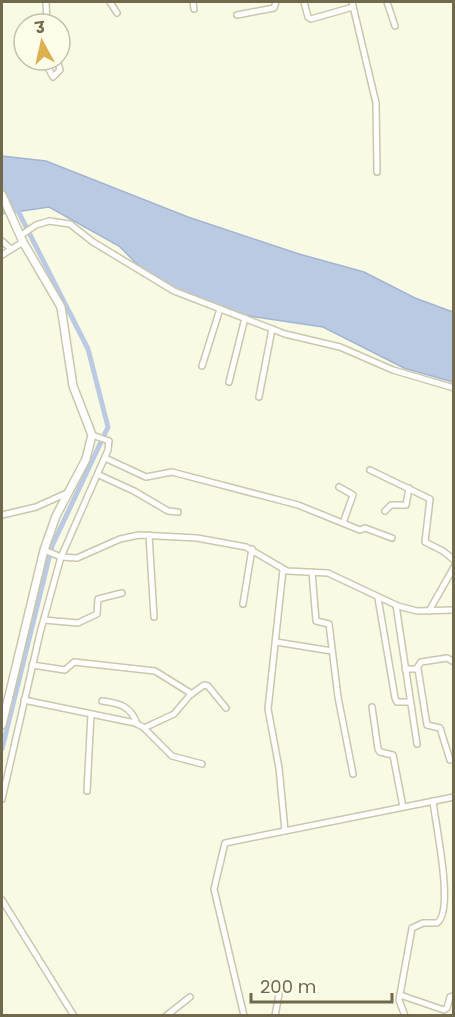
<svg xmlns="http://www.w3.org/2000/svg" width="455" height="1017" viewBox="0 0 455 1017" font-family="Poppins,'Noto Sans Devanagari',sans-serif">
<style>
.water{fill:#bacae2;stroke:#a1b5d3;stroke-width:1.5}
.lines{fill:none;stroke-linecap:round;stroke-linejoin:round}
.canal{stroke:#bacae2;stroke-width:5}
.minor-casing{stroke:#cbc7ab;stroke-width:8}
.tertiary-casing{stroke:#cbc7ab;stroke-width:10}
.minor{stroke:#fff;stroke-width:5}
.tertiary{stroke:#fff;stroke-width:7}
</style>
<rect width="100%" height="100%" fill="#f9fae4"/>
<!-- water -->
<polygon class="water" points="2,156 46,161 188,217 299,254 364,272 415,298 453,312 453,382 404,368 323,327 229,313 158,285 119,246 49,207 2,214"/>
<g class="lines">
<!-- canal -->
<polyline class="canal" points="2,749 52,546 108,427 88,349 16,207"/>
<defs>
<g id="minor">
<polyline points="46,2 47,24"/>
<polyline points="110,2 117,13"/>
<polyline points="193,2 194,9"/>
<polyline points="304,2 308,17 311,19 353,7"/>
<polyline points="352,2 376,103 377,172"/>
<polyline points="387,2 395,26"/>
<polyline points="237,15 274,8 276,2"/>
<polyline points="44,60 53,77 60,70 57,60"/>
<polyline points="20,236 36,225 49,221 70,224 93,242 174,291 285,334 340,347 393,370 454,388"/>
<polyline points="2,241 11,249"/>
<polyline points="2,255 23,242"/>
<polyline points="202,366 220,309"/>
<polyline points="229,382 245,318"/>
<polyline points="259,397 272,329"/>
<polyline points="105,458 146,477 172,472 298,505 360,530 365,528 392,538"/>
<polyline points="370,470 430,499 425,542 443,551 454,560"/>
<polyline points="99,475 134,491 168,511 178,512"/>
<polyline points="339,487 353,495 343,523"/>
<polyline points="385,511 391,505 406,505 409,488"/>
<polyline points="2,515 36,507 67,493"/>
<polyline points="149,535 154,617"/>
<polyline points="44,550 61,557 77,558 120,539 139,535 197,538 246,547 287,571 328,573 398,606 417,611 454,610"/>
<polyline points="283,570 268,709 279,768 285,831"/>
<polyline points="312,572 316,621 329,624 338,697 353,774"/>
<polyline points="378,598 395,698 397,702 410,702"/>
<polyline points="243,604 252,549"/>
<polyline points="396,605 417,744"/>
<polyline points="429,611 454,567"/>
<polyline points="44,620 78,623 97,614 98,599 122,593"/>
<polyline points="276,642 332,651"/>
<polyline points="32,665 65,670 74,662 155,671 192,694"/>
<polyline points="417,668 421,662 447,658 454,662"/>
<polyline points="405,669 418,669 427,725 440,728 450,760"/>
<polyline points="24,700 135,723 143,727 172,756 202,764"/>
<path d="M102,701C119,703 131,706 137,724"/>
<polyline points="372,707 378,749 380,752 393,755 403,807"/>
<polyline points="144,728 174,714 190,695 204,685 208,686 226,708"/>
<polyline points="87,791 91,714"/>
<polyline points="2,799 40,633 61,557 108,450 109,441 92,435"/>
<polyline points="2,900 74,1016"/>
<polyline points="400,995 444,1010 447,1008 450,997 454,996"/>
<polyline points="166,1016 190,997"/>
<polyline points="244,1016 214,889 225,843 454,797"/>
<polyline points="275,1016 279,994"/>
<path d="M405,1016L399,1000L412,928L423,923H437C455,911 435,823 433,801"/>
</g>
<polyline id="tertiary" points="2,195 23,242 61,307 73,386 92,435 86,459 56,516 44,550 2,725"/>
</defs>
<!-- minor casing -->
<use href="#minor" class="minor-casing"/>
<!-- tertiary casing -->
<use href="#tertiary" class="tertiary-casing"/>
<!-- minor -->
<use href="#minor" class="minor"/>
<!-- tertiary -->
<use href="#tertiary" class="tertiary"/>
</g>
<!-- border -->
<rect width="455" height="1017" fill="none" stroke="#71694b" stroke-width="6"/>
<!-- north arrow -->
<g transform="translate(42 42) rotate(352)"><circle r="28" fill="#fcfeea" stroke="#c4c2aa" stroke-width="1.5"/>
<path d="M0-4.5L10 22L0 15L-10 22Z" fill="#dcaf51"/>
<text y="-9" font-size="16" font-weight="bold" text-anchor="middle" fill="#71694b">उ</text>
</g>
<!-- scale -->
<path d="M251 993v9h141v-9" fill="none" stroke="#71694b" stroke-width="3"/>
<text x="260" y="993" font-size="18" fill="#71694b" stroke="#fcfeea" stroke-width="4.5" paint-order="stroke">200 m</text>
</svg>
